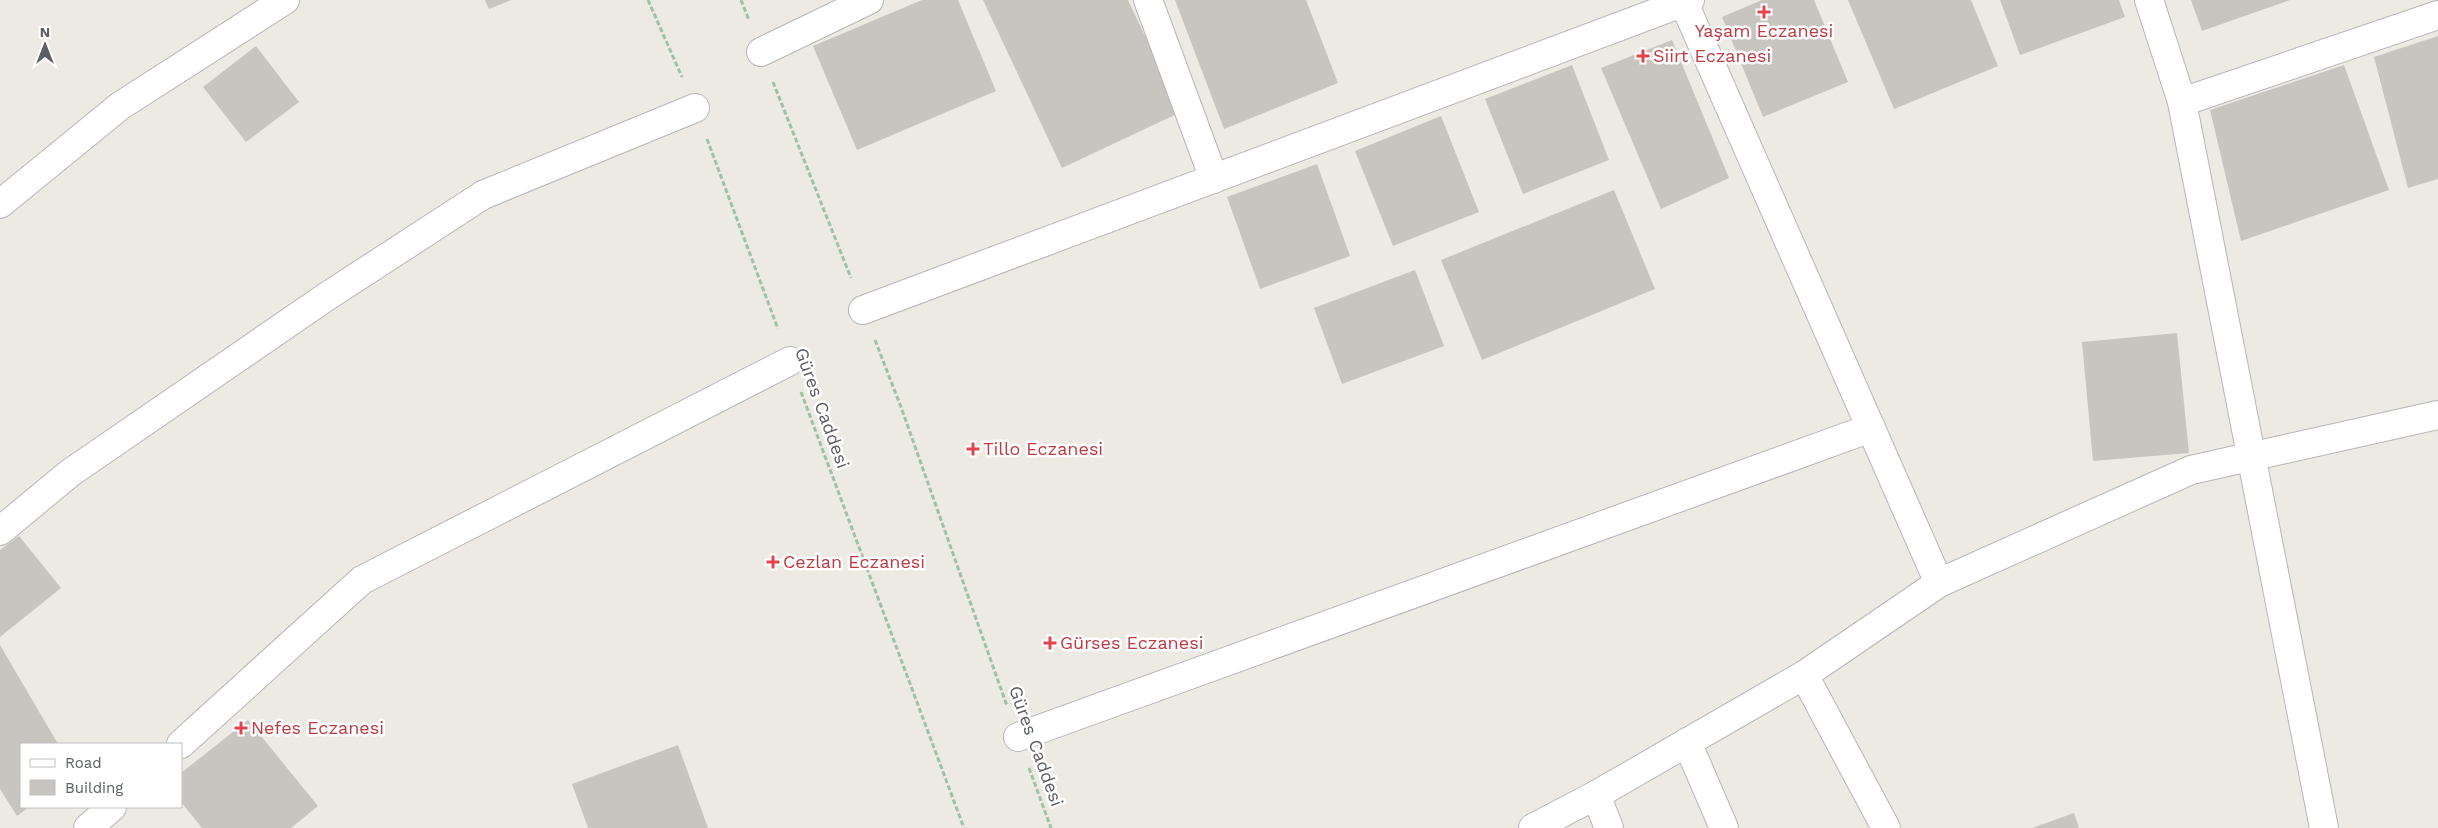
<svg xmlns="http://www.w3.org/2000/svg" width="2438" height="828" viewBox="0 0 2438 828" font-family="'Work Sans',sans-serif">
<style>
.building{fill:#c8c5c0}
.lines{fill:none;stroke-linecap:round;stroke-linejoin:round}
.street-casing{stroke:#b4b6b9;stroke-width:30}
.path{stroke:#9cc3a4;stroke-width:3;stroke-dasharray:5 2.5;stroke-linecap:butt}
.street{stroke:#fff;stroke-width:28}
.health-dot{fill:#e0444e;stroke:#fff;stroke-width:2}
.labels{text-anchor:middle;stroke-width:5;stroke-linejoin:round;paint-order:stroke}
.health-label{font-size:18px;fill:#be3a42;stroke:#fff;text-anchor:start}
.street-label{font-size:18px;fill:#5b5f63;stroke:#fff}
</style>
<rect width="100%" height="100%" fill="#edeae3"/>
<!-- building -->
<g class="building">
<polygon points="485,0 511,0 489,9"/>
<polygon points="922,0 958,0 996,91 857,150 813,46"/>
<polygon points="983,0 1128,0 1181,112 1062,168"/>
<polygon points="1175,0 1306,0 1338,83 1224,129"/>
<polygon points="1762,0 1814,0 1848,82 1763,117 1722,17"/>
<polygon points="1848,0 1971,0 1998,66 1894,109"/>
<polygon points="2000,0 2119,0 2125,17 2020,55"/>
<polygon points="2191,0 2290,0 2202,31"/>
<polygon points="2438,36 2438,179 2408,188 2374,57"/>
<polygon points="1672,40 1729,178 1661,209 1601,68"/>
<polygon points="256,46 299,102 246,142 203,87"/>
<polygon points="1572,65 1609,160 1523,194 1485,99"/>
<polygon points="2344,65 2389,190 2241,241 2210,110"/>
<polygon points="1441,116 1479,212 1393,246 1355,151"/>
<polygon points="1317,164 1350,256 1260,289 1227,197"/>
<polygon points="1614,190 1655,289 1482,360 1441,260"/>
<polygon points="1415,270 1444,346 1342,384 1314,308"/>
<polygon points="2177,333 2189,453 2093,461 2082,342"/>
<polygon points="19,536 61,588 0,637 0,550"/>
<polygon points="0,645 58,744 21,744 21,807 29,807 17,816 0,789"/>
<polygon points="248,720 318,806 291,828 202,828 181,802 181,773"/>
<polygon points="678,745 708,828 588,828 572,784"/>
<polygon points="2074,813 2079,828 2032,828"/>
</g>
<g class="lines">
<defs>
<g id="street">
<polyline points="1148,0 1214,179"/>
<polyline points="2149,0 2182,102 2324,828"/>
<polyline points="1684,3 1939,583"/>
<polyline points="761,52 869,0"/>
<polyline points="2182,102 2438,15"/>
<polyline points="0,204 120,106 285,0"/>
<polyline points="863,310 1690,0"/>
<polyline points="0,531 70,473 326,297 483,195 695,108"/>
<polyline points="1804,675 1886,828"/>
<polyline points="1018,737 1871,428"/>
<polyline points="1687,742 1724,828"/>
<polyline points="181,744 362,580 790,361"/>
<polyline points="1596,795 1609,828"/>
<polyline points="88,828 112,807"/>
<polyline points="1533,828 1596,795 1804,675 1939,583 2191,470 2438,415"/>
</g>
</defs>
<!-- street casing -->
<use href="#street" class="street-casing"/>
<!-- path -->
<g class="path">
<polyline points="648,0 682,77"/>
<polyline points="741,0 749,20"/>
<polyline points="773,82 851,278"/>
<polyline points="707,139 778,329"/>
<polyline points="875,340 901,407 1007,706"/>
<polyline points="801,392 964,828"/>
<polyline points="1029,768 1051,828"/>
</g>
<!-- street -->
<use href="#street" class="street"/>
</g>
<!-- markers -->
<g class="health-dot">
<path d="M1761.5 4.5h5v5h5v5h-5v5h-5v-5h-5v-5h5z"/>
<path d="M1640.5 48.5h5v5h5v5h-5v5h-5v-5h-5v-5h5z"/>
<path d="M970.5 441.5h5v5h5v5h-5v5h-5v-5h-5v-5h5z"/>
<path d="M770.5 554.5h5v5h5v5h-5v5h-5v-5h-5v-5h5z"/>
<path d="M1047.5 635.5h5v5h5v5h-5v5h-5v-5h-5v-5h5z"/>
<path d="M238.5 720.5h5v5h5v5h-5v5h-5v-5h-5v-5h5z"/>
</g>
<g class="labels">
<!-- health labels -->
<g class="health-label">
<text x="1764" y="37" text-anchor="middle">Yaşam Eczanesi</text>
<text x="1653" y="62">Siirt Eczanesi</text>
<text x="983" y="455">Tillo Eczanesi</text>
<text x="783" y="568">Cezlan Eczanesi</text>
<text x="1060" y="649">Gürses Eczanesi</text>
<text x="251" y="734">Nefes Eczanesi</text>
</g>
<!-- street labels -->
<g class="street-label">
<text transform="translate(822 408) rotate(70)" y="6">Güres Caddesi</text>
<text transform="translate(1036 746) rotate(70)" y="6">Güres Caddesi</text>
</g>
</g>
<!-- legend -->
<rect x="20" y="743" width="162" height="65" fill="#ffffff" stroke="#bdbfc1"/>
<rect x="30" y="759" width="25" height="8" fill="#ffffff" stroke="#bdbfc1"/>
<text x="65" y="768" font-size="15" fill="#5b5f63">Road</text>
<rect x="30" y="780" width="25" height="15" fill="#c8c5c0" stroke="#bdbfc1"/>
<text x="65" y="793" font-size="15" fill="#5b5f63">Building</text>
<!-- north arrow -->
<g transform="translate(45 45)" stroke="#ffffff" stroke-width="4" paint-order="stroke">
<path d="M0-4L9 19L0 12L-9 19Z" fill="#5b5f63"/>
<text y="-8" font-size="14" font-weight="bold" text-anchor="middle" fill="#5b5f63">N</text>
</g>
</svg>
